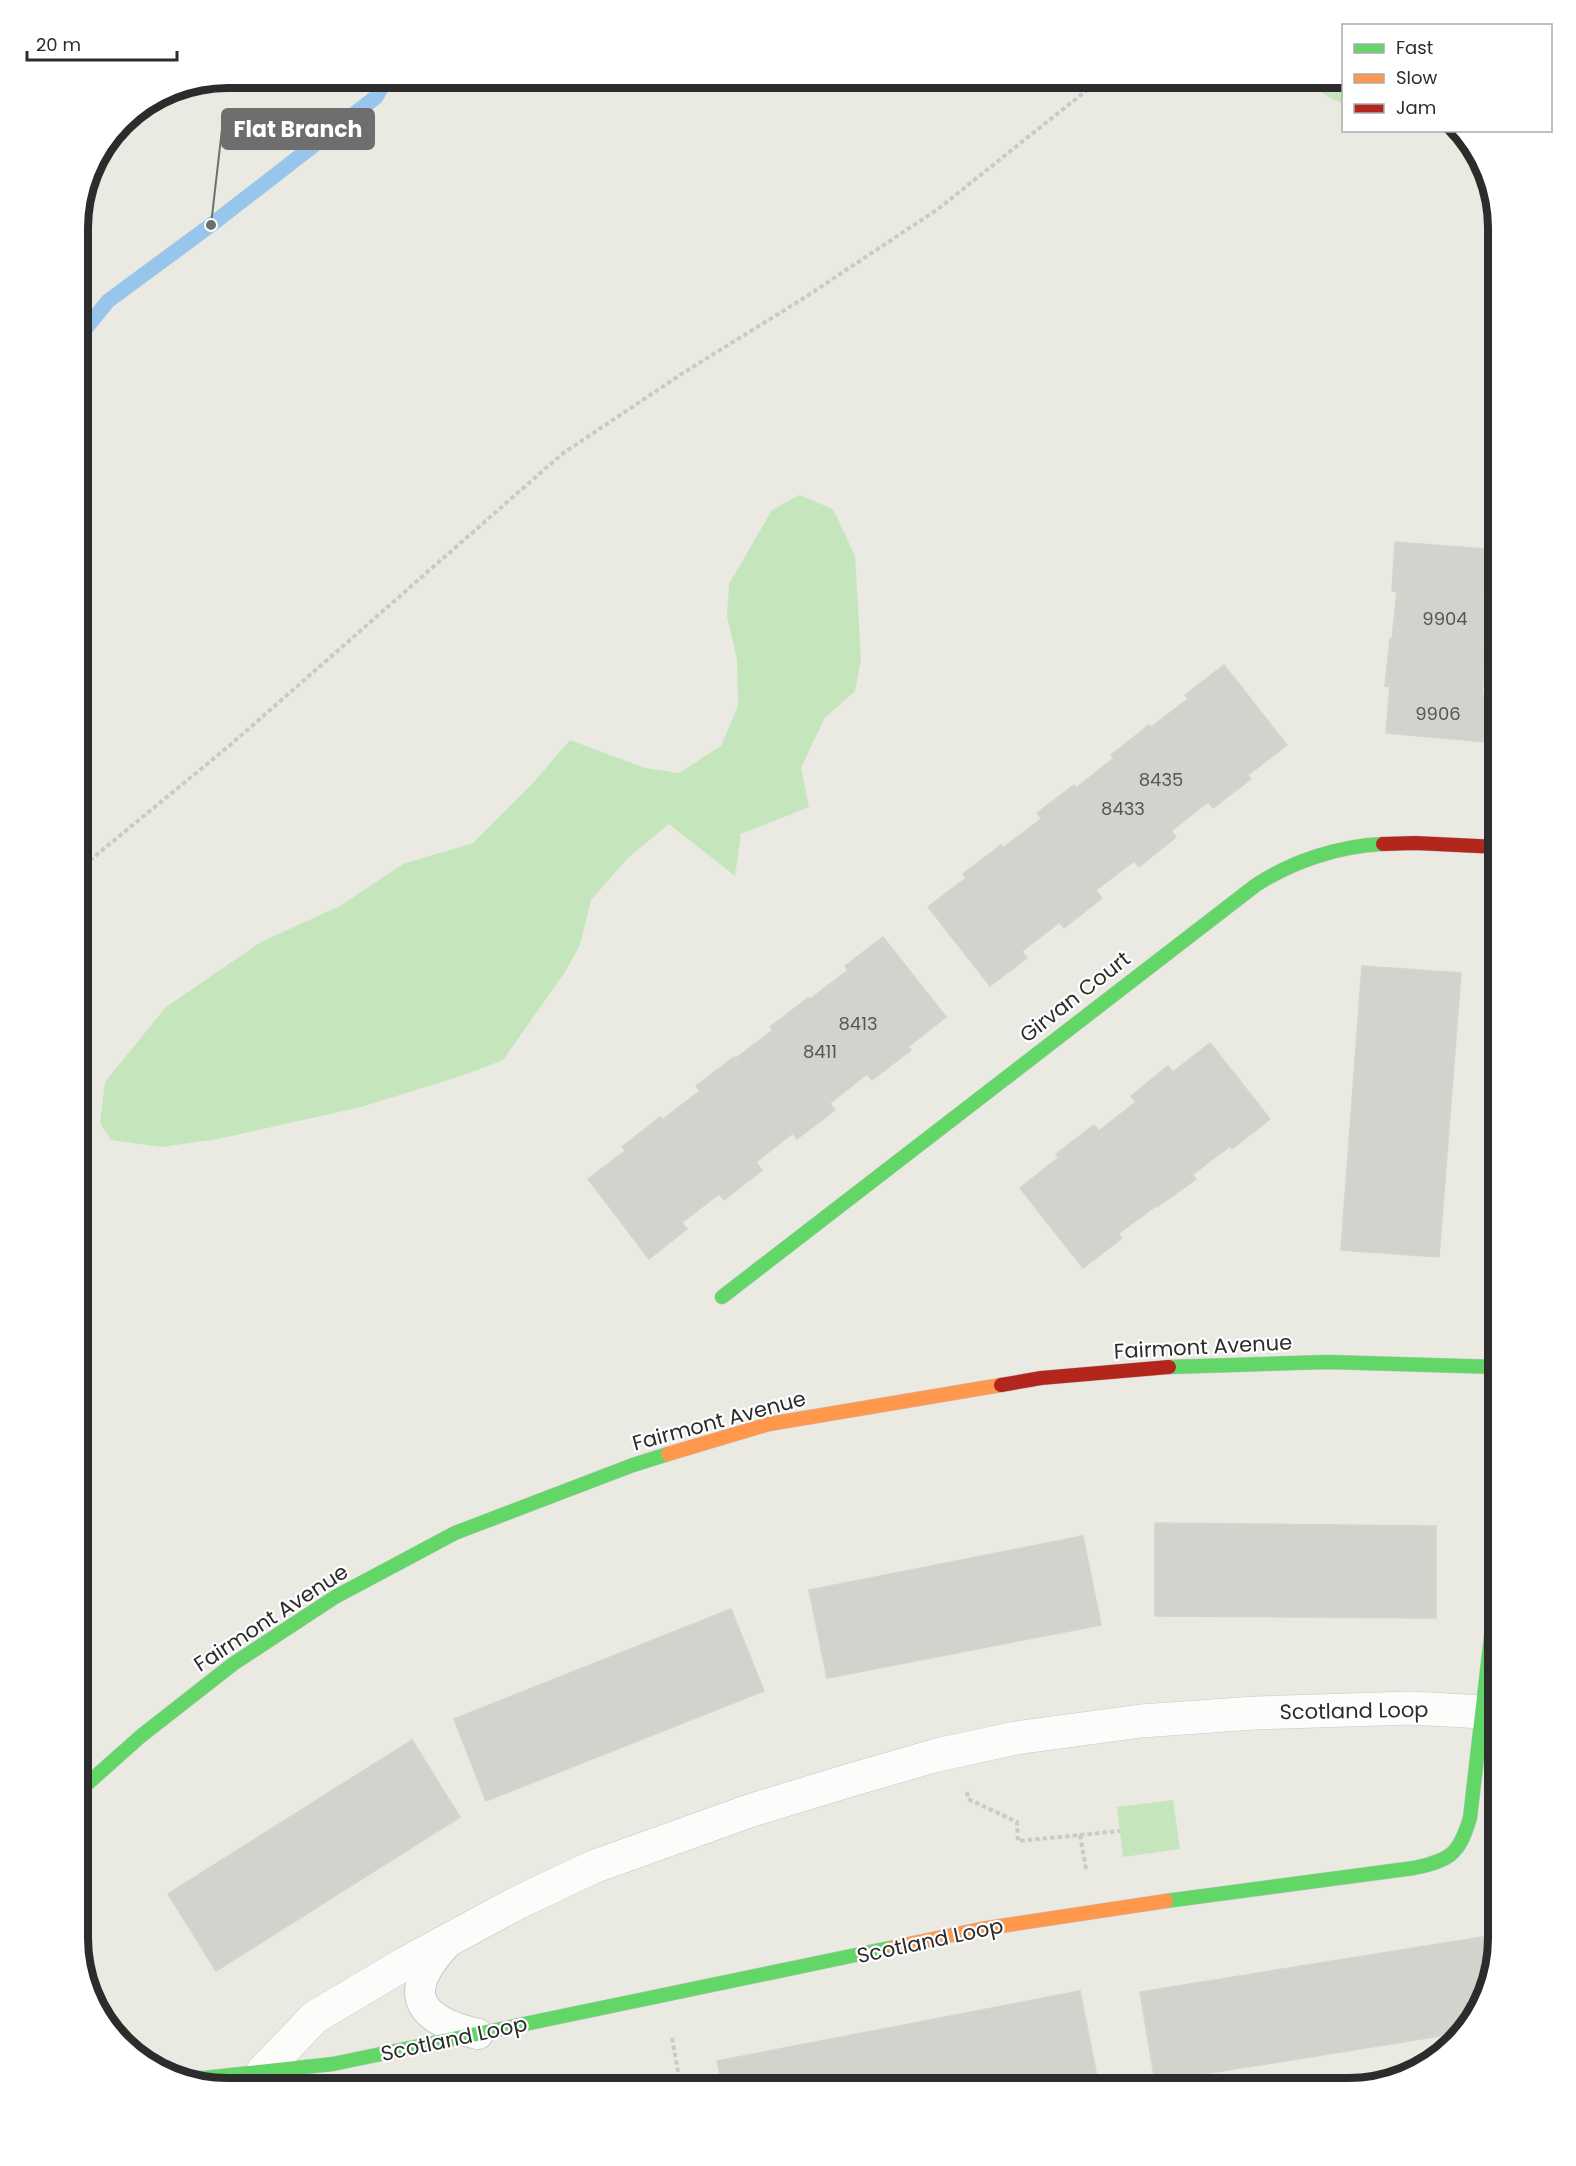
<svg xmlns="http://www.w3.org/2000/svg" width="1576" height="2166" viewBox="0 0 1576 2166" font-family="Poppins,sans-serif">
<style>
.green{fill:#c5e6bc}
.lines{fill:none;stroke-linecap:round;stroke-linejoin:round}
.stream{stroke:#97c5eb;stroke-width:15}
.building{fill:#d3d2cd;stroke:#d5d4ce;stroke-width:1.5}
.lane-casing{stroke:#c7c7c7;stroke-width:32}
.street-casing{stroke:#c7c7c7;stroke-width:34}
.fast-casing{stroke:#c7c7c7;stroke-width:15}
.slow-casing{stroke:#c7c7c7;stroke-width:15}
.jam-casing{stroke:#c7c7c7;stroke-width:15}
.path{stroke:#cacac9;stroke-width:4;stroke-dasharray:4.5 3;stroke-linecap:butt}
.lane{stroke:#fcfcfb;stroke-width:30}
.street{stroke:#fcfcfb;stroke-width:33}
.fast{stroke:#63d668;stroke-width:14}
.slow{stroke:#ff974d;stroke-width:14}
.jam{stroke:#b3261e;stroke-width:14}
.labels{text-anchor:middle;stroke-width:4.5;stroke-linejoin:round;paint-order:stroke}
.number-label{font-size:18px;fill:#565655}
.street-label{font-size:21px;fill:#2c2c2c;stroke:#fff}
.rim{fill:none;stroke:#2c2c2c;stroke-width:8}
.leader{fill:none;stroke:#6e6e6c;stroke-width:2}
.callout-dot{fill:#6e6e6c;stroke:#fff;stroke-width:2}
.callout{fill:#6e6e6c;stroke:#6e6e6c;stroke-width:2}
.callout-label{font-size:22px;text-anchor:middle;font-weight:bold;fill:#fff}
</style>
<rect width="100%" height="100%" fill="#eae9e2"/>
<!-- green -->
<g class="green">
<polygon points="1299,78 1343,78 1343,103 1330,98"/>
<polygon points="799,495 833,509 855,556 861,659 855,691 824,719 801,768 809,807 741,834 735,876 669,824 629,857 591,900 580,945 565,972 503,1060 464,1075 361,1107 218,1139 161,1147 111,1140 100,1123 105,1082 166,1007 261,942 340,906 403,864 473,843 533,783 570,740 645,768 679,773 721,746 738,706 737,660 727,616 729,584 772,510"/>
<polygon points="1173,1800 1180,1849 1123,1857 1117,1807"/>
</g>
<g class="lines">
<!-- stream -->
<polyline class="stream" points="78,338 108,301 211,225 376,97 387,78"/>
</g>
<!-- building -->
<g class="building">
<polygon points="1395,542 1497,550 1493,599 1392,591"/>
<polygon points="1397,591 1498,599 1494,647 1392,639"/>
<polygon points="1390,639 1486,647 1482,694 1385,686"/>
<polygon points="1224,665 1287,745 1248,775 1185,695"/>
<polygon points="1390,686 1490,695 1487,742 1386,733"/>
<polygon points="1188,699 1251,779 1213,808 1150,728"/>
<polygon points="1149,725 1208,802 1171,831 1111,755"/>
<polygon points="1114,758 1176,837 1139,867 1076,788"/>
<polygon points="1074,785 1134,861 1096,890 1037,813"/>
<polygon points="1041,819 1102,898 1064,928 1003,848"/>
<polygon points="1001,845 1060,922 1022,951 963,874"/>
<polygon points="966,878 1027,958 990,986 928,907"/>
<polygon points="883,937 946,1017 908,1047 845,966"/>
<polygon points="1362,966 1461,973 1439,1257 1341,1250"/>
<polygon points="848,970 911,1050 872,1080 809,1000"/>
<polygon points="808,998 867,1074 830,1103 770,1027"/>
<polygon points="773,1030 835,1110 797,1139 735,1059"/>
<polygon points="1210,1043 1270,1119 1232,1149 1173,1072"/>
<polygon points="734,1057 793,1133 756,1162 696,1086"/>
<polygon points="1168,1066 1230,1146 1193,1174 1131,1096"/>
<polygon points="700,1091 762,1170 724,1200 662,1120"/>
<polygon points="1136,1102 1196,1179 1157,1207 1099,1131"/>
<polygon points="660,1117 719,1194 681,1223 622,1147"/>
<polygon points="1094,1125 1157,1205 1118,1234 1056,1154"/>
<polygon points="625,1151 687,1229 649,1259 588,1179"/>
<polygon points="1058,1158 1122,1238 1083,1268 1020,1188"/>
<polygon points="1155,1523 1436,1526 1436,1618 1155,1616"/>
<polygon points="1083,1536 1101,1625 827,1678 809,1590"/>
<polygon points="731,1609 764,1691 486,1801 454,1719"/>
<polygon points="412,1740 460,1817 216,1971 168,1894"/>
<polygon points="1488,1936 1492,1959 1478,2013 1458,2033 1155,2082 1140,1992"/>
<polygon points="1080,1991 1099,2087 723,2088 717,2061"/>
</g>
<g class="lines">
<defs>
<path id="lane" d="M450,1940C402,1989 412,2019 478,2034"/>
<polyline id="street" points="263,2071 315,2017 404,1964 519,1902 593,1867 752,1810 854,1779 937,1755 1016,1738 1141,1721 1255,1713 1411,1708 1483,1712"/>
<g id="fast">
<path d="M722,1297L1256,885C1293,861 1339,846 1383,844"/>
<polyline points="1169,1367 1328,1362 1498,1367"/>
<polyline points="78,1792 141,1736 233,1664 335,1597 455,1533 633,1465 668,1454"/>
<path d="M1166,1901L1414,1868C1451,1860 1459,1854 1470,1818L1498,1576"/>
<polyline points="186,2078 204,2078 333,2064 894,1947"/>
</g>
<g id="slow">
<polyline points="668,1454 769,1424 1001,1385"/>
<polyline points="894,1947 981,1929 1166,1901"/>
</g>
<g id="jam">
<polyline points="1383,844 1415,843 1498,847"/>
<polyline points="1001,1385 1041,1378 1169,1367"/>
</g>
</defs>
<!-- lane casing -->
<use href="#lane" class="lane-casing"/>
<!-- street casing -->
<use href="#street" class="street-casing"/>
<!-- fast casing -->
<use href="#fast" class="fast-casing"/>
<!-- slow casing -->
<use href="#slow" class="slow-casing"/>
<!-- jam casing -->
<use href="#jam" class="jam-casing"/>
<!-- path -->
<g class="path">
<polyline points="78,870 229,746 562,454 683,373 804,298 938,209 1102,78"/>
<polyline points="967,1792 968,1799 1017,1822 1018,1841 1120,1831"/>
<polyline points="1080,1835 1086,1869"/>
<polyline points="672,2038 681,2088"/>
</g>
<!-- lane -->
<use href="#lane" class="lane"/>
<!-- street -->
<use href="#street" class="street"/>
<!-- fast -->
<use href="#fast" class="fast"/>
<!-- slow -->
<use href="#slow" class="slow"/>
<!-- jam -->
<use href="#jam" class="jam"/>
</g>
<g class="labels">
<!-- number labels -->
<g class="number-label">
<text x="1445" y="625">9904</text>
<text x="1438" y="720">9906</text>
<text x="1161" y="786">8435</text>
<text x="1123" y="815">8433</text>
<text x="858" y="1030">8413</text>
<text x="820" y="1058">8411</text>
</g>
<!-- street labels -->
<g class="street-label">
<text transform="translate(1075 997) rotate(-38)" y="7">Girvan Court</text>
<text transform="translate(1203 1347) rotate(-3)" y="7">Fairmont Avenue</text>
<text transform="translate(719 1421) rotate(-15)" y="7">Fairmont Avenue</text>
<text transform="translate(271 1618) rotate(-33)" y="7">Fairmont Avenue</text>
<text transform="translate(1354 1711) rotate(-1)" y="7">Scotland Loop</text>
<text transform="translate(930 1941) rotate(-12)" y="7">Scotland Loop</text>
<text transform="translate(454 2039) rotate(-12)" y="7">Scotland Loop</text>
</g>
</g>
<!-- crop -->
<path d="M0 0H1576V2166H0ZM228 88H1348A140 140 0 0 1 1488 228V1938A140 140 0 0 1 1348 2078H228A140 140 0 0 1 88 1938V228A140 140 0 0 1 228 88Z" fill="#fff" fill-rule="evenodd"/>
<path class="rim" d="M228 88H1348A140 140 0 0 1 1488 228V1938A140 140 0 0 1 1348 2078H228A140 140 0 0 1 88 1938V228A140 140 0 0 1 228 88Z"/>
<!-- callouts -->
<path class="leader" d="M211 225L222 129"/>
<circle class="callout-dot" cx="211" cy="225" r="6"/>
<rect class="callout" x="222" y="109" width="152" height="40" rx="6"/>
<g class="callout-label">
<text x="298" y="137">Flat Branch</text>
</g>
<!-- legend -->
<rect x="1342" y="24" width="210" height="108" fill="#ffffff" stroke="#ababab" stroke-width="1.5"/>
<rect x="1354" y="44" width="30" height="9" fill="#63d668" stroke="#ababab" stroke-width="1.5"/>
<text x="1396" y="54" font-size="18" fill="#2c2c2c">Fast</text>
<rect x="1354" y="74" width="30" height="9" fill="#ff974d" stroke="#ababab" stroke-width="1.5"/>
<text x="1396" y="84" font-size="18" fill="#2c2c2c">Slow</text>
<rect x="1354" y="104" width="30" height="9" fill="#b3261e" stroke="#ababab" stroke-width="1.5"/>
<text x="1396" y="114" font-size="18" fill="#2c2c2c">Jam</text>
<!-- scale -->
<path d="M27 51v9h150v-9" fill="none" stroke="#2c2c2c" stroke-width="3"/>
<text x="36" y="51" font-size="18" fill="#2c2c2c" stroke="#ffffff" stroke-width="4.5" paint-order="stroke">20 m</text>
</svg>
